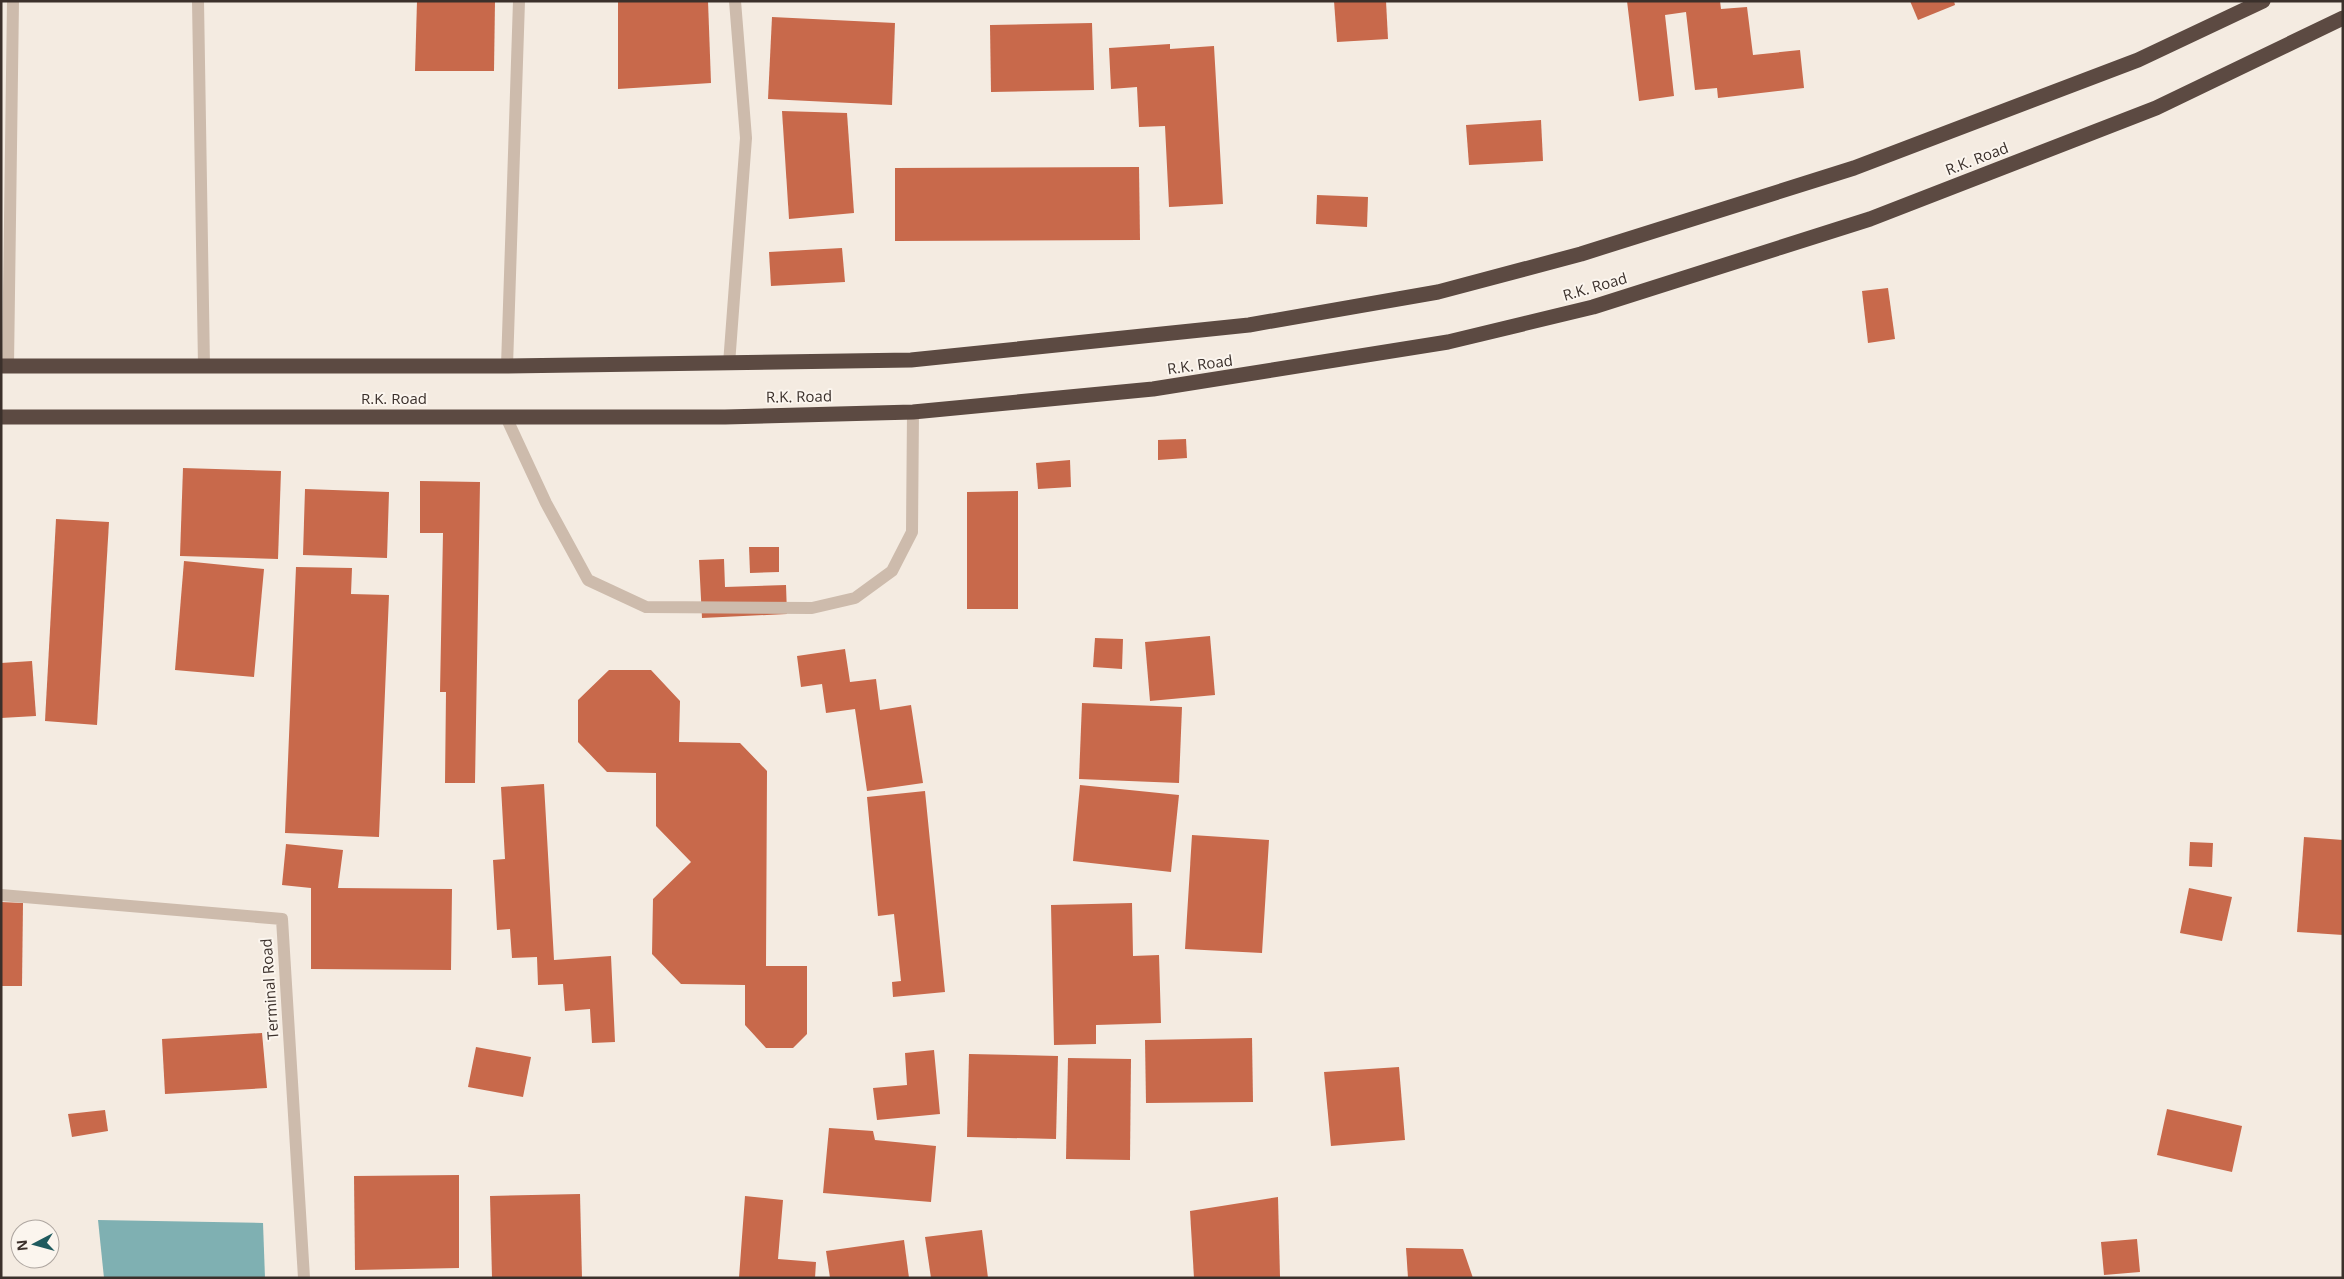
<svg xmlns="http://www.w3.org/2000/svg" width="2344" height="1279" viewBox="0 0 2344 1279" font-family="'Open Sans',sans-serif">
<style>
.water{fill:#7fb0b2}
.building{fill:#c8694b}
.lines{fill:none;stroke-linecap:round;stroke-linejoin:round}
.lane{stroke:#cdbbac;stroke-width:12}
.street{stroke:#cdbbac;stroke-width:12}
.highway{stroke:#5c4a42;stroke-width:15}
.labels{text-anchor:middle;stroke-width:4;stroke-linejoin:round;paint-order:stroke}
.street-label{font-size:15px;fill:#3b302b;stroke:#fbf5ee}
</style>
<rect width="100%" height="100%" fill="#f4ebe1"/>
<!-- water -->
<polygon class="water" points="98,1220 263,1223 265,1278 104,1278"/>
<!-- building -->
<g class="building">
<polygon points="417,1 495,1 494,71 415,71"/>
<polygon points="618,1 708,1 711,83 618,89"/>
<polygon points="1334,1 1386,1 1388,39 1337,42"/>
<polygon points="1627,1 1720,1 1721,9 1747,7 1753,55 1800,50 1804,88 1718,98 1717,88 1695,90 1686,12 1665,15 1674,96 1639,101"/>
<polygon points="1910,1 1954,1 1955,5 1918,20"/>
<polygon points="772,17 895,23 892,105 768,99"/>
<polygon points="1092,23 1094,90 991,92 990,25"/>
<polygon points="1170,44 1170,49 1214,46 1223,204 1169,207 1165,126 1139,127 1137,87 1111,89 1109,48"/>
<polygon points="782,111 847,113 854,213 789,219"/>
<polygon points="1541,120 1543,161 1469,165 1466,125"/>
<polygon points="1139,167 1140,240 895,241 895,168"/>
<polygon points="1317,195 1368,197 1367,227 1316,224"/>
<polygon points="842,248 845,282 771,286 769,252"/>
<polygon points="1888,288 1895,339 1868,343 1862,291"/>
<polygon points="1186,439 1187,458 1158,460 1158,440"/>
<polygon points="1070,460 1071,487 1038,489 1036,463"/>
<polygon points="183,468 281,471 278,559 180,556"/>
<polygon points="420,481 480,482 475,783 445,783 446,692 440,692 443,533 420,533"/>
<polygon points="305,489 389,492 387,558 303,555"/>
<polygon points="1018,491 1018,609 967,609 967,492"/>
<polygon points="56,519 109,522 97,725 45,721"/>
<polygon points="749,547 779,547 779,572 750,573"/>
<polygon points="724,559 725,587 786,585 787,614 702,618 699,560"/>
<polygon points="184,561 264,569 254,677 175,670"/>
<polygon points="296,567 352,568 351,594 389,595 379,837 285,833"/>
<polygon points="1210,636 1215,695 1150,701 1145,642"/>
<polygon points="1095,638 1123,639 1122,669 1093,667"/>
<polygon points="845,649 850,682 876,679 880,710 911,705 923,783 867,791 855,709 826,713 822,684 801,687 797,656"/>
<polygon points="32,661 36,716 1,718 1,663"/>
<polygon points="609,670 651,670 680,701 679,742 740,743 767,771 766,966 807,966 807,1034 793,1048 766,1048 745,1025 745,985 681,984 652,954 653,899 691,862 656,826 656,773 607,772 578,742 578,700"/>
<polygon points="1082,703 1182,707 1179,783 1079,779"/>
<polygon points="544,784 554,960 611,956 615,1042 592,1043 590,1009 565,1011 563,984 538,985 537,957 512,958 510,929 497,930 493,860 505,859 501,787"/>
<polygon points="1080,785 1179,795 1171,872 1073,861"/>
<polygon points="925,791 945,992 893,997 892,982 901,981 894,914 878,916 867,797"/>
<polygon points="1192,835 1269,840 1262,953 1185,949"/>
<polygon points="2304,837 2343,840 2343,935 2297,932"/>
<polygon points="2190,842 2213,843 2212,867 2189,866"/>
<polygon points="286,844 343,850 338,888 452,889 451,970 311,969 311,888 282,885"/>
<polygon points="2189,888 2232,897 2222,941 2180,933"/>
<polygon points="1,902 23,903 22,986 1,986"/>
<polygon points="1132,903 1133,956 1159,955 1161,1023 1096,1025 1096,1044 1054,1045 1051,905"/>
<polygon points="262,1033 267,1088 165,1094 162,1039"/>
<polygon points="1252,1038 1253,1102 1146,1103 1145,1040"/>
<polygon points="476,1047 531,1057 523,1097 468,1087"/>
<polygon points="934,1050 940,1114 877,1120 873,1088 907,1085 905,1053"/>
<polygon points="969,1054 1058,1056 1056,1139 967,1137"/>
<polygon points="1068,1058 1131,1059 1130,1160 1066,1159"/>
<polygon points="1399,1067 1405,1140 1331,1146 1324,1072"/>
<polygon points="2167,1109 2242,1126 2232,1172 2157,1155"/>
<polygon points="105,1110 108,1131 72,1137 68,1114"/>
<polygon points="829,1128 873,1131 875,1140 936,1146 931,1202 823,1193"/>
<polygon points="459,1175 459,1268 355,1270 354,1176"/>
<polygon points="580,1194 582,1278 492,1278 490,1196"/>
<polygon points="745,1196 783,1200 778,1259 816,1262 815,1278 739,1278"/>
<polygon points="1278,1197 1280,1277 1194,1278 1190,1211"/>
<polygon points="982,1230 988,1278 931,1278 925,1237"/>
<polygon points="2137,1239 2140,1272 2104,1275 2101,1242"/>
<polygon points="904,1240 909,1278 830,1278 826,1251"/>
<polygon points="1406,1248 1463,1249 1473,1278 1408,1278"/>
</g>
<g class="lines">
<!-- lane -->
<polyline class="lane" points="506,417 546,503 588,580 646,607 812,608 855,598 892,571 912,532 913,412"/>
<!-- street -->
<g class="street">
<polyline points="198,1 204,366"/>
<polyline points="729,364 746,138 735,1"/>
<polyline points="8,366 13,1"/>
<polyline points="507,366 519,1"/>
<polyline points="1,895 282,919 304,1278"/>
</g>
<!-- highway -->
<g class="highway">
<polyline points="1,366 507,366 911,360 1249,325 1438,292 1581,254 1854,168 2138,60 2263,1"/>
<polyline points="1,417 725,417 913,412 1153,389 1448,342 1593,307 1870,219 2156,108 2343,18"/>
</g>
</g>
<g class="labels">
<!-- street labels -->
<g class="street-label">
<text transform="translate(1977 159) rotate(-21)" y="5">R.K. Road</text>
<text transform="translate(1595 287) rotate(-16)" y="5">R.K. Road</text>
<text transform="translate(1200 365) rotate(-8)" y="5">R.K. Road</text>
<text transform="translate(799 397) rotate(-1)" y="5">R.K. Road</text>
<text x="394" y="404">R.K. Road</text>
<text transform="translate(270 989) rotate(-94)" y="5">Terminal Road</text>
</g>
</g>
<!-- border -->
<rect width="2344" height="1279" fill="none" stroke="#3b302b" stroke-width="5"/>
<!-- north arrow -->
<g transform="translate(35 1244) rotate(264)"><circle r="24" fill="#fbf5ee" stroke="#aea6a0"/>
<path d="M0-4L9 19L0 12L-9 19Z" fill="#1f5a5e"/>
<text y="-8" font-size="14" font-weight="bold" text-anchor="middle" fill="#3b302b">N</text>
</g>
</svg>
